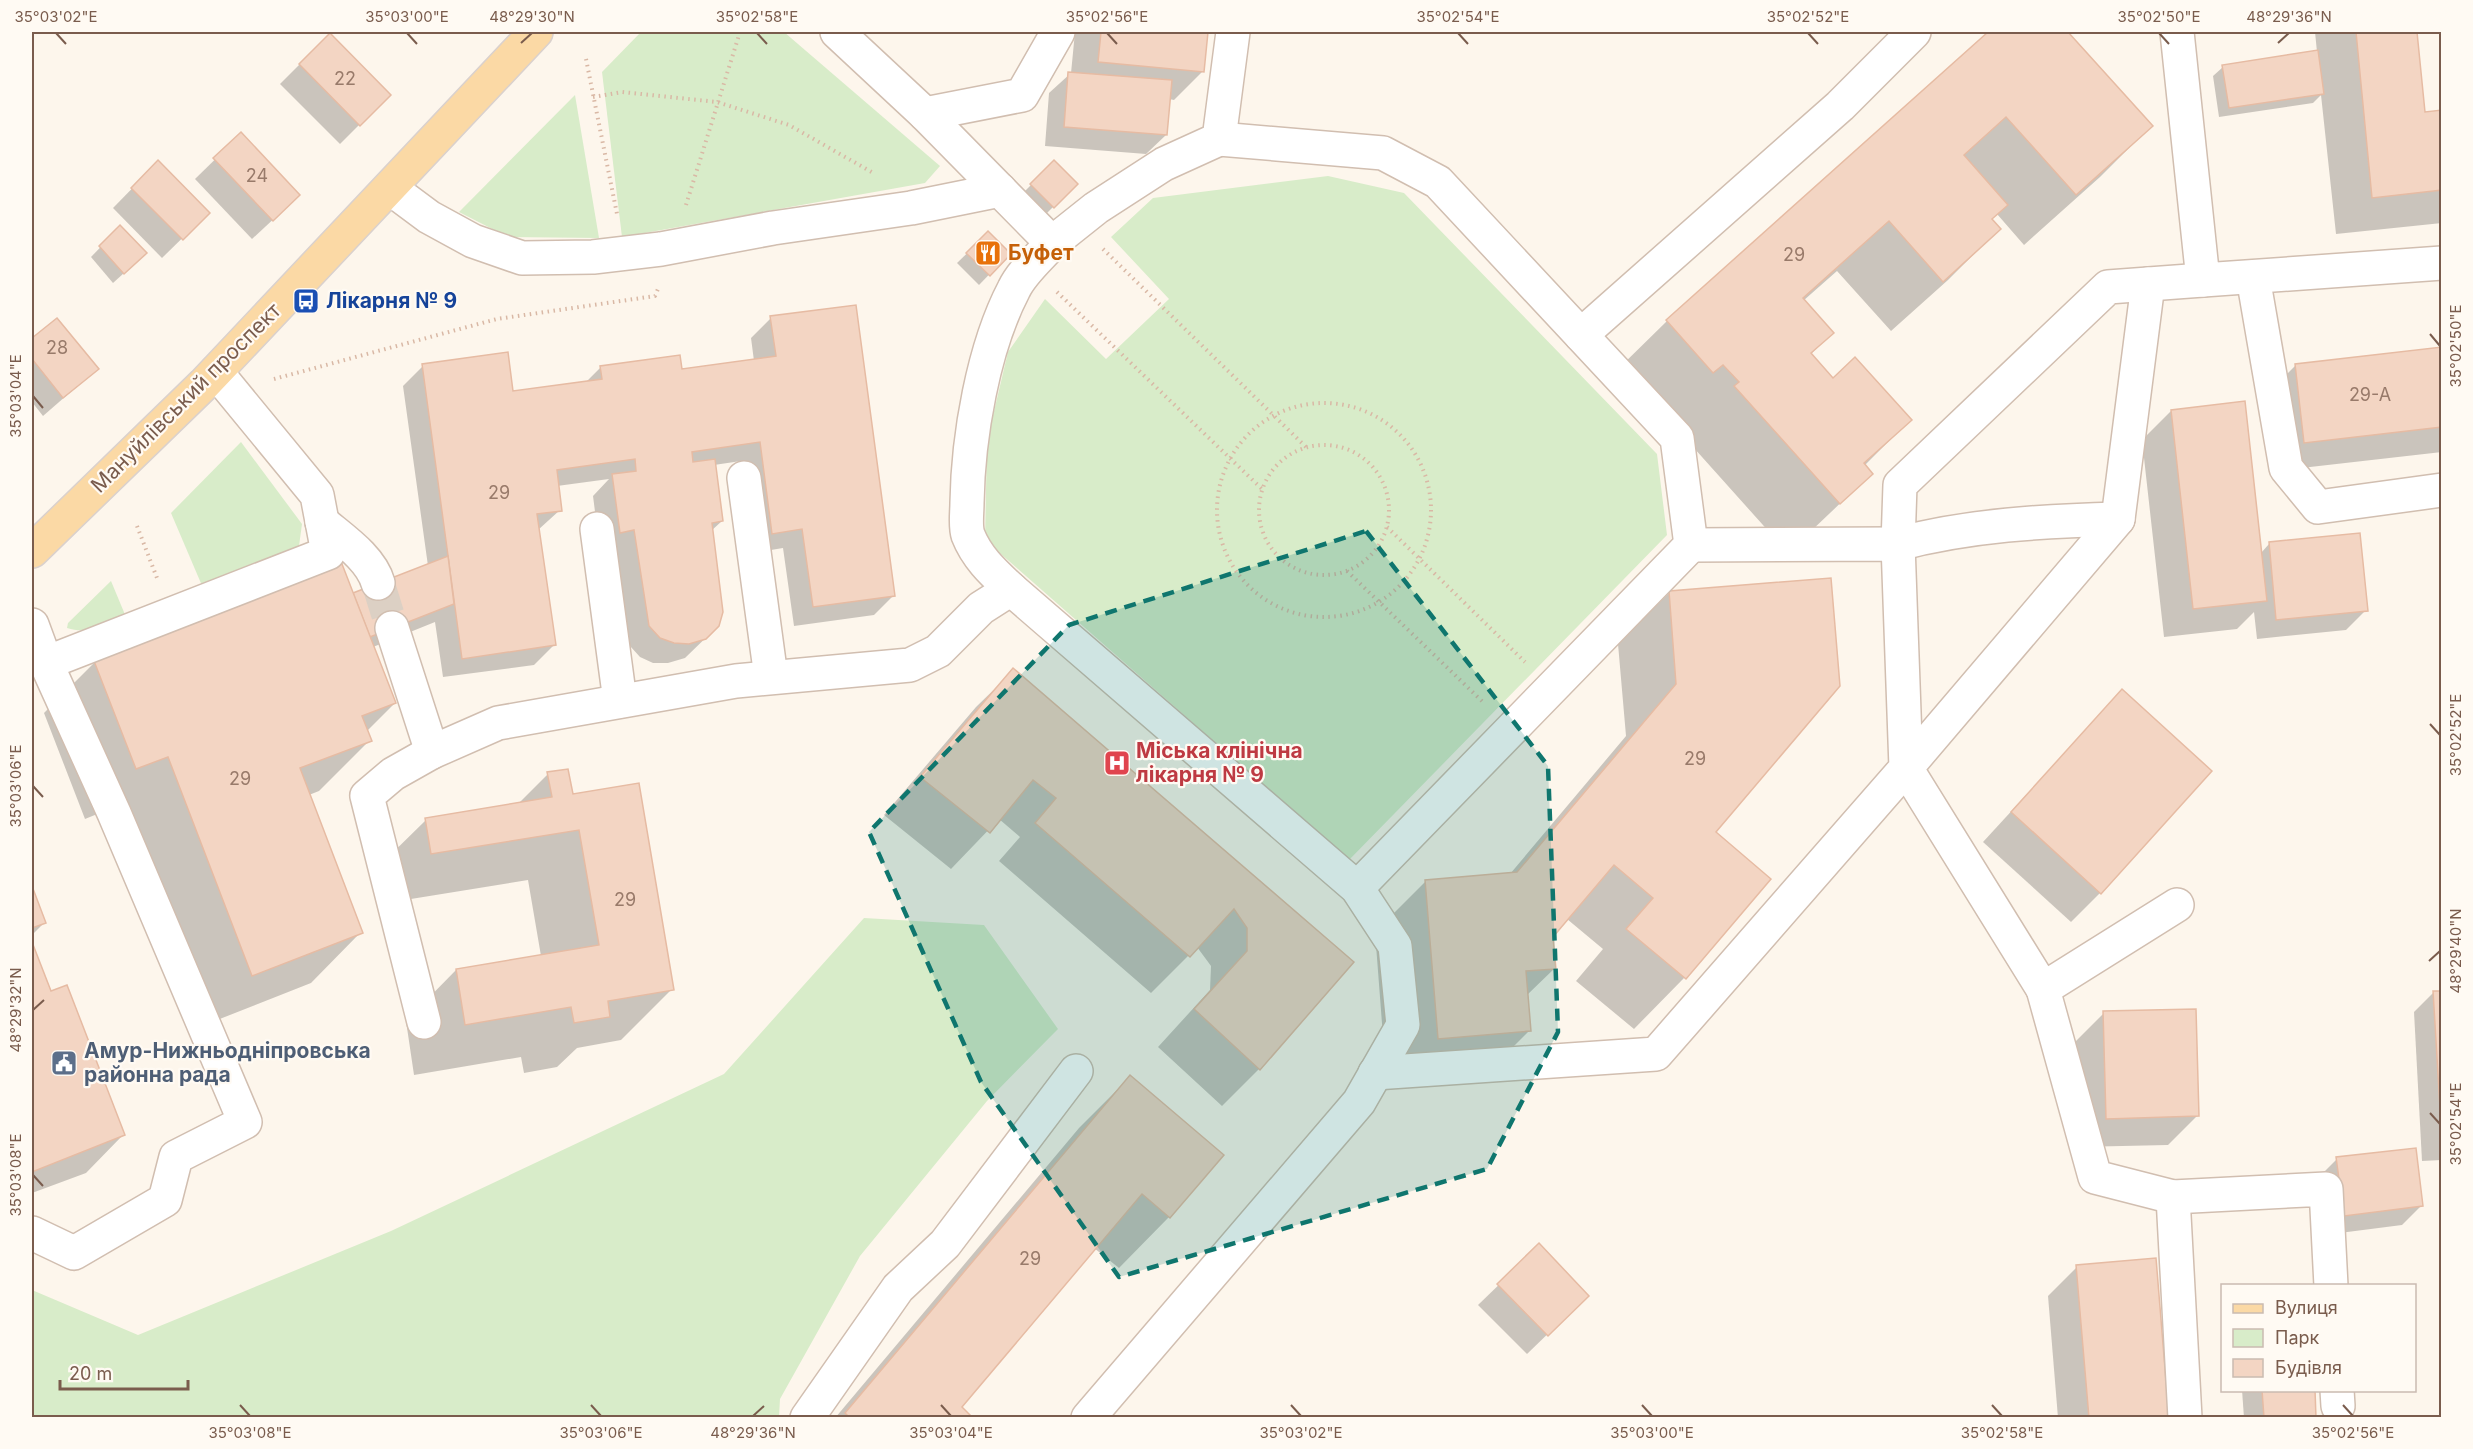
<svg xmlns="http://www.w3.org/2000/svg" width="2473" height="1449" viewBox="0 0 2473 1449" font-family="Inter,sans-serif">
<style>
.green{fill:#d8ecc9}
.shadow{fill:#0003}
.building{fill:#f3d5c3;stroke:#e6bba3;stroke-width:1.5}
.lines{fill:none;stroke-linecap:round;stroke-linejoin:round}
.minor-tunnel{stroke:#dcd0c4;stroke-width:33;stroke-dasharray:33 16;stroke-linecap:butt}
.minor-casing{stroke:#d1beb0;stroke-width:36}
.major-casing{stroke:#dad1cd;stroke-width:36}
.path{stroke:#d9b8a5;stroke-width:4;stroke-dasharray:1.5 4.5;stroke-linecap:butt}
.minor{stroke:#fff;stroke-width:33}
.major{stroke:#fbd9a5;stroke-width:33}
.marked{fill:#0f766e;fill-opacity:0.2;stroke:#0f766e;stroke-width:4.5;stroke-dasharray:12 8;stroke-linejoin:round}
.ticks{fill:none;stroke:#7a5c4d;stroke-width:2}
.labels{text-anchor:middle;stroke-width:4.5;stroke-linejoin:round;paint-order:stroke}
.number-label{font-size:18px;fill:#987a6a}
.food-label{font-size:21px;font-weight:bold;fill:#c56008;stroke:#fffaf3;text-anchor:start}
.transit-label{font-size:21px;font-weight:bold;fill:#164399;stroke:#fffaf3;text-anchor:start}
.street-label{font-size:21px;fill:#7a5c4d;stroke:#fffaf3}
.health-label{font-size:21px;font-weight:bold;fill:#be3a42;stroke:#fffaf3;text-anchor:start}
.service-label{font-size:21px;font-weight:bold;fill:#4e5e75;stroke:#fffaf3;text-anchor:start}
.neatline{fill:none;stroke:#7a5c4d;stroke-width:2}
.ticks-label{font-size:15px;text-anchor:middle;fill:#7a5c4d}
</style>
<rect width="100%" height="100%" fill="#fdf6ec"/>
<!-- green -->
<g class="green">
<polygon points="641,32 784,32 940,166 925,183 622,237 602,72"/>
<polygon points="575,95 599,238 508,237 459,212"/>
<polygon points="1328,176 1404,193 1657,454 1667,535 1349,860 985,540 987,441 1008,352 1045,299 1106,359 1169,299 1111,237 1153,198"/>
<polygon points="241,442 302,524 299,546 203,588 171,513"/>
<path d="M111,581L126,617C106,625 88,635 67,628L68,623Z"/>
<polygon points="864,918 984,925 1058,1029 987,1101 860,1256 780,1399 779,1417 32,1417 32,1290 138,1335 391,1231 724,1074"/>
</g>
<!-- shadow -->
<g class="shadow">
<polygon points="1075,32 1207,32 1203,71 1174,100 1169,99 1166,135 1146,154 1045,146 1049,93 1071,73"/>
<polygon points="1990,32 2066,32 2151,126 2100,177 2024,245 1997,214 1991,220 1999,229 1948,280 1891,331 1837,271 1803,301 1832,333 1810,355 1833,380 1910,420 1864,466 1871,474 1788,553 1685,438 1616,371 1667,321"/>
<polygon points="2315,32 2416,32 2424,114 2442,112 2442,223 2336,234 2321,95 2313,103 2219,117 2213,76 2223,67 2317,52"/>
<polygon points="329,35 389,95 340,144 280,84"/>
<polygon points="241,134 279,214 252,239 195,179"/>
<polygon points="158,162 208,213 162,258 113,208"/>
<polygon points="1054,162 1076,184 1043,217 1021,195"/>
<polygon points="120,227 135,263 113,283 91,257"/>
<polygon points="988,233 1009,254 979,285 957,263"/>
<polygon points="771,318 894,595 874,615 794,626 783,548 753,553 741,461 714,465 722,521 711,531 718,626 685,658 668,663 653,663 640,657 630,646 615,549 600,551 593,496 609,479 557,486 560,510 538,530 554,645 534,665 443,677 435,622 373,647 395,703 367,731 370,740 319,791 309,795 361,932 311,983 202,1026 117,806 85,819 44,713 95,662 353,595 428,566 403,386 423,366 512,393 586,382 601,367 681,371 754,361 751,338"/>
<polygon points="56,320 97,369 43,416 32,402 32,340"/>
<polygon points="2442,349 2442,452 2275,471 2267,394 2296,365"/>
<polygon points="2171,411 2261,553 2269,544 2366,610 2346,630 2257,639 2254,612 2237,629 2164,637 2142,440"/>
<polygon points="1669,593 1714,832 1769,879 1684,978 1634,1029 1576,981 1603,949 1567,919 1552,936 1555,968 1526,996 1529,1031 1478,1082 1387,1089 1375,932 1426,881 1510,874 1626,736 1618,644"/>
<polygon points="1014,670 1352,962 1259,1069 1222,1106 1158,1047 1210,990 1211,966 1197,947 1151,993 999,861 1020,837 999,819 951,869 884,815 976,707"/>
<polygon points="2122,691 2100,893 2071,922 1983,842"/>
<polygon points="548,774 572,796 672,989 621,1040 577,1048 557,1067 524,1073 521,1057 414,1075 406,1021 456,970 541,956 528,880 380,904 375,870 426,820 518,804"/>
<polygon points="32,890 45,922 32,935"/>
<polygon points="32,946 50,993 123,1135 86,1173 32,1193"/>
<polygon points="2434,992 2442,992 2442,1160 2422,1161 2414,1012"/>
<polygon points="2104,1013 2197,1116 2168,1145 2077,1147 2075,1042"/>
<polygon points="1130,1077 1169,1217 1119,1268 1094,1248 959,1407 971,1418 835,1418 1079,1128"/>
<polygon points="2337,1159 2422,1205 2402,1225 2324,1235 2317,1179"/>
<polygon points="1539,1246 1587,1296 1527,1354 1478,1305"/>
<polygon points="2077,1267 2168,1418 2058,1418 2048,1296"/>
<polygon points="2242,1390 2313,1390 2315,1418 2244,1418"/>
</g>
<!-- building -->
<g class="building">
<polygon points="1101,32 1208,32 1204,72 1098,62"/>
<polygon points="1988,32 2068,32 2153,126 2076,195 2006,117 1964,155 2008,205 1992,219 2001,229 1943,282 1889,221 1803,298 1834,333 1811,353 1833,378 1855,357 1912,420 1864,463 1873,474 1840,504 1734,386 1739,382 1723,365 1713,373 1666,320"/>
<polygon points="2356,32 2417,32 2425,112 2442,110 2442,190 2372,198"/>
<polygon points="330,33 391,95 360,126 299,64"/>
<polygon points="2318,50 2324,94 2229,108 2222,65"/>
<polygon points="1068,72 1172,80 1167,135 1064,127"/>
<polygon points="241,132 300,195 273,221 213,158"/>
<polygon points="158,160 210,213 183,240 131,188"/>
<polygon points="1054,160 1078,184 1054,208 1030,184"/>
<polygon points="120,225 147,253 124,274 99,246"/>
<polygon points="988,231 1011,254 990,276 966,253"/>
<polygon points="856,305 895,596 813,607 802,529 772,534 760,442 692,452 693,462 715,459 723,521 712,523 723,612 719,626 706,639 689,644 674,643 660,638 649,626 634,530 620,533 612,474 636,471 635,459 557,470 562,511 537,514 556,645 462,659 422,364 508,352 513,391 602,379 600,366 680,355 682,369 776,356 770,316"/>
<polygon points="57,318 99,369 63,398 32,359 32,338"/>
<polygon points="2442,347 2442,427 2304,443 2295,364"/>
<polygon points="2245,401 2267,601 2193,609 2171,410"/>
<polygon points="2360,533 2368,611 2276,620 2269,542"/>
<polygon points="448,556 454,604 370,637 353,593"/>
<polygon points="342,564 396,703 362,716 372,741 300,768 363,933 252,976 168,757 136,769 94,661"/>
<polygon points="1831,578 1840,686 1716,832 1771,879 1686,979 1626,929 1653,898 1614,865 1553,937 1556,969 1526,971 1531,1031 1438,1039 1425,880 1517,872 1676,684 1669,591"/>
<polygon points="1013,668 1354,962 1260,1070 1194,1009 1247,951 1247,928 1234,909 1190,957 1035,823 1056,798 1033,780 990,833 920,777"/>
<polygon points="2122,689 2212,771 2101,894 2011,812"/>
<polygon points="568,769 573,794 639,783 674,990 608,1001 610,1017 574,1023 571,1007 465,1025 456,969 599,945 579,830 431,854 425,818 552,797 547,772"/>
<polygon points="32,886 46,923 32,928"/>
<polygon points="32,942 51,991 67,985 125,1135 32,1172"/>
<polygon points="2433,991 2442,991 2442,1141"/>
<polygon points="2196,1009 2199,1116 2106,1119 2103,1011"/>
<polygon points="1130,1075 1224,1155 1170,1218 1142,1194 962,1407 973,1418 850,1418 845,1413"/>
<polygon points="2416,1148 2423,1206 2344,1216 2336,1157"/>
<polygon points="1539,1243 1589,1296 1548,1336 1497,1284"/>
<polygon points="2156,1258 2169,1418 2089,1418 2076,1265"/>
<polygon points="2262,1390 2315,1390 2316,1418 2264,1418"/>
</g>
<g class="lines">
<!-- minor-tunnel -->
<polyline class="minor-tunnel" points="378,583 392,628"/>
<defs>
<g id="minor">
<polyline points="837,32 925,114 1022,95 1058,32"/>
<polyline points="2177,32 2203,280 2442,263"/>
<path d="M925,114L1052,243C1040,257 1022,272 1014,289C983,348 968,437 967,503C967,513 965,526 968,535C977,558 994,573 1011,589L1357,888L1395,946L1403,1025L1359,1102L1088,1418"/>
<polyline points="1219,139 1383,153 1438,182 1677,438 1691,545 1357,888"/>
<polyline points="390,188 429,217 473,241 522,258 593,257 661,249 773,228 911,208 1000,190"/>
<polyline points="1052,243 1096,208 1164,164 1219,139 1233,32"/>
<polyline points="2253,277 2286,468 2318,507 2442,490"/>
<polyline points="2148,284 2118,519 1906,768 2043,989 2177,905"/>
<polyline points="1581,335 1840,106 1914,32"/>
<polyline points="744,478 771,677"/>
<path d="M2118,519C2044,521 1969,525 1898,544L1900,485L2108,287L2203,280"/>
<path d="M322,522C342,539 371,558 378,583"/>
<polyline points="597,529 620,701"/>
<polyline points="32,625 46,663 114,813 245,1122 176,1157 165,1200 74,1253 32,1233"/>
<polyline points="392,628 432,752"/>
<polyline points="46,663 328,553 317,495 216,372"/>
<polyline points="2043,989 2095,1177 2173,1197 2185,1418"/>
<polyline points="424,1022 367,796 393,774 432,752 498,723 736,681 910,665 938,651 981,608 1011,589"/>
<polyline points="1375,1073 1656,1054 1906,768 1898,544 1691,545"/>
<polyline points="2173,1197 2326,1189 2331,1286"/>
<polyline points="2337,1390 2338,1406"/>
<polyline points="807,1418 898,1288 945,1244 1076,1071"/>
</g>
<polyline id="major" points="32,551 204,384 536,32"/>
</defs>
<!-- minor casing -->
<use href="#minor" class="minor-casing"/>
<!-- major casing -->
<use href="#major" class="major-casing"/>
<!-- path -->
<g class="path">
<polyline points="586,59 617,214"/>
<polyline points="593,97 622,92 717,102 789,125 875,174"/>
<polyline points="686,205 740,32"/>
<polyline points="1103,249 1306,447"/>
<polyline points="1057,292 1262,489"/>
<polyline points="274,379 497,319 655,296 658,289"/>
<circle cx="1324" cy="510" r="107"/>
<circle cx="1324" cy="510" r="65"/>
<polyline points="137,526 157,578"/>
<polyline points="1387,527 1525,662"/>
<polyline points="1347,571 1485,704"/>
</g>
<!-- minor -->
<use href="#minor" class="minor"/>
<!-- major -->
<use href="#major" class="major"/>
</g>
<!-- marked area -->
<path class="marked" d="M1366,531L1548,766L1558,1032L1487,1169L1119,1277L981,1082L869,832L1069,625Z"/>
<!-- ticks -->
<path class="ticks" d="M56,33L66,44M407,33L417,44M757,33L767,44M1107,33L1117,44M1458,33L1468,44M1808,33L1818,44M2159,33L2169,44M521,43L532,33M2278,43L2289,33M2430,334L2440,346M33,396L43,408M2430,724L2440,735M33,786L43,797M2429,961L2440,951M33,1010L44,1000M2430,1113L2440,1124M33,1175L43,1186M240,1405L250,1416M591,1405L601,1416M941,1405L951,1416M1291,1405L1301,1416M1642,1405L1652,1416M1992,1405L2002,1416M2343,1405L2353,1416M753,1416L764,1406"/>
<!-- icons -->
<defs>
<symbol id="restaurant-square" viewBox="-11 -11 22 22"><rect x="-9" y="-9" width="18" height="18" rx="4" fill="#e8710a" stroke="#fffaf3"/><path d="M-5-6h1v4h1v-4h1v4h1v-4h1v5L-1.5 .5V6h-2V.5L-5-1ZM5-6V6H3V1.5H1.5Q1.5-4 5-6Z" fill="#fff"/></symbol>
<symbol id="bus-square" viewBox="-11 -11 22 22"><rect x="-9" y="-9" width="18" height="18" rx="4" fill="#1a4fb4" stroke="#fffaf3"/><path d="M-5-6H5V4H4V6H2V4H-2V6H-4V4H-5ZM-3.5-4V0h7V-4ZM-3.5 1.2v1.5H-2V1.2ZM2 1.2v1.5H3.5V1.2Z" fill="#fff"/></symbol>
<symbol id="hospital-square" viewBox="-11 -11 22 22"><rect x="-9" y="-9" width="18" height="18" rx="4" fill="#e0444e" stroke="#fffaf3"/><path d="M-5-5h3v3.5h4V-5h3V5h-3V1.5h-4V5h-3Z" fill="#fff"/></symbol>
<symbol id="civic-square" viewBox="-11 -11 22 22"><rect x="-9" y="-9" width="18" height="18" rx="4" fill="#5c6f8a" stroke="#fffaf3"/><path d="M-.6-6.5H3V-4.5H.6V-3L4-1V1h2V6H-6V1h2V-1L-.6-3ZM-1.2 2.5V6h2.4V2.5Z" fill="#fff"/></symbol>
</defs>
<g fill-rule="evenodd">
<use href="#restaurant-square" x="973" y="238" width="30" height="30"/>
<use href="#bus-square" x="291" y="286" width="30" height="30"/>
<use href="#hospital-square" x="1102" y="748" width="30" height="30"/>
<use href="#civic-square" x="49" y="1048" width="30" height="30"/>
</g>
<g class="labels">
<!-- number labels -->
<g class="number-label">
<text x="345" y="85">22</text>
<text x="257" y="182">24</text>
<text x="1794" y="261">29</text>
<text x="57" y="354">28</text>
<text x="2370" y="401">29-А</text>
<text x="499" y="499">29</text>
<text x="1695" y="765">29</text>
<text x="240" y="785">29</text>
<text x="625" y="906">29</text>
<text x="1030" y="1265">29</text>
</g>
<!-- food labels -->
<g class="food-label">
<text x="1008" y="260">Буфет</text>
</g>
<!-- transit labels -->
<g class="transit-label">
<text x="326" y="308">Лікарня № 9</text>
</g>
<!-- street labels -->
<g class="street-label">
<text transform="translate(186 398) rotate(-45)" y="7">Мануйлівський проспект</text>
</g>
<!-- health labels -->
<g class="health-label">
<text x="1136" y="758">Міська клінічна<tspan x="1136" dy="24">лікарня № 9</tspan></text>
</g>
<!-- service labels -->
<g class="service-label">
<text x="84" y="1058">Амур-Нижньодніпровська<tspan x="84" dy="24">районна рада</tspan></text>
</g>
</g>
<!-- border -->
<rect width="2473" height="1449" fill="none" stroke="#fffaf3" stroke-width="66"/>
<!-- legend -->
<rect x="2221" y="1284" width="195" height="108" fill="#fffaf3" stroke="#cabbb1" stroke-width="1.5"/>
<rect x="2233" y="1304" width="30" height="9" fill="#fbd9a5" stroke="#cabbb1" stroke-width="1.5"/>
<text x="2275" y="1314" font-size="18" fill="#7a5c4d">Вулиця</text>
<rect x="2233" y="1329" width="30" height="18" fill="#d8ecc9" stroke="#cabbb1" stroke-width="1.5"/>
<text x="2275" y="1344" font-size="18" fill="#7a5c4d">Парк</text>
<rect x="2233" y="1359" width="30" height="18" fill="#f3d5c3" stroke="#cabbb1" stroke-width="1.5"/>
<text x="2275" y="1374" font-size="18" fill="#7a5c4d">Будівля</text>
<!-- scale -->
<path d="M60 1380v9h128v-9" fill="none" stroke="#7a5c4d" stroke-width="3"/>
<text x="69" y="1380" font-size="18" fill="#7a5c4d" stroke="#fffaf3" stroke-width="4.5" paint-order="stroke">20 m</text>
<rect x="33" y="33" width="2407" height="1383" class="neatline"/>
<g class="ticks-label">
<text x="56" y="22">35°03'02"E</text>
<text x="407" y="22">35°03'00"E</text>
<text x="532" y="22">48°29'30"N</text>
<text x="757" y="22">35°02'58"E</text>
<text x="1107" y="22">35°02'56"E</text>
<text x="1458" y="22">35°02'54"E</text>
<text x="1808" y="22">35°02'52"E</text>
<text x="2159" y="22">35°02'50"E</text>
<text x="2289" y="22">48°29'36"N</text>
<text transform="translate(2456 346) rotate(-90)" y="5">35°02'50"E</text>
<text transform="translate(16 396) rotate(-90)" y="5">35°03'04"E</text>
<text transform="translate(2456 735) rotate(-90)" y="5">35°02'52"E</text>
<text transform="translate(16 786) rotate(-90)" y="5">35°03'06"E</text>
<text transform="translate(2456 951) rotate(-90)" y="5">48°29'40"N</text>
<text transform="translate(16 1010) rotate(-90)" y="5">48°29'32"N</text>
<text transform="translate(2456 1124) rotate(-90)" y="5">35°02'54"E</text>
<text transform="translate(16 1175) rotate(-90)" y="5">35°03'08"E</text>
<text x="250" y="1438">35°03'08"E</text>
<text x="601" y="1438">35°03'06"E</text>
<text x="753" y="1438">48°29'36"N</text>
<text x="951" y="1438">35°03'04"E</text>
<text x="1301" y="1438">35°03'02"E</text>
<text x="1652" y="1438">35°03'00"E</text>
<text x="2002" y="1438">35°02'58"E</text>
<text x="2353" y="1438">35°02'56"E</text>
</g>
</svg>
